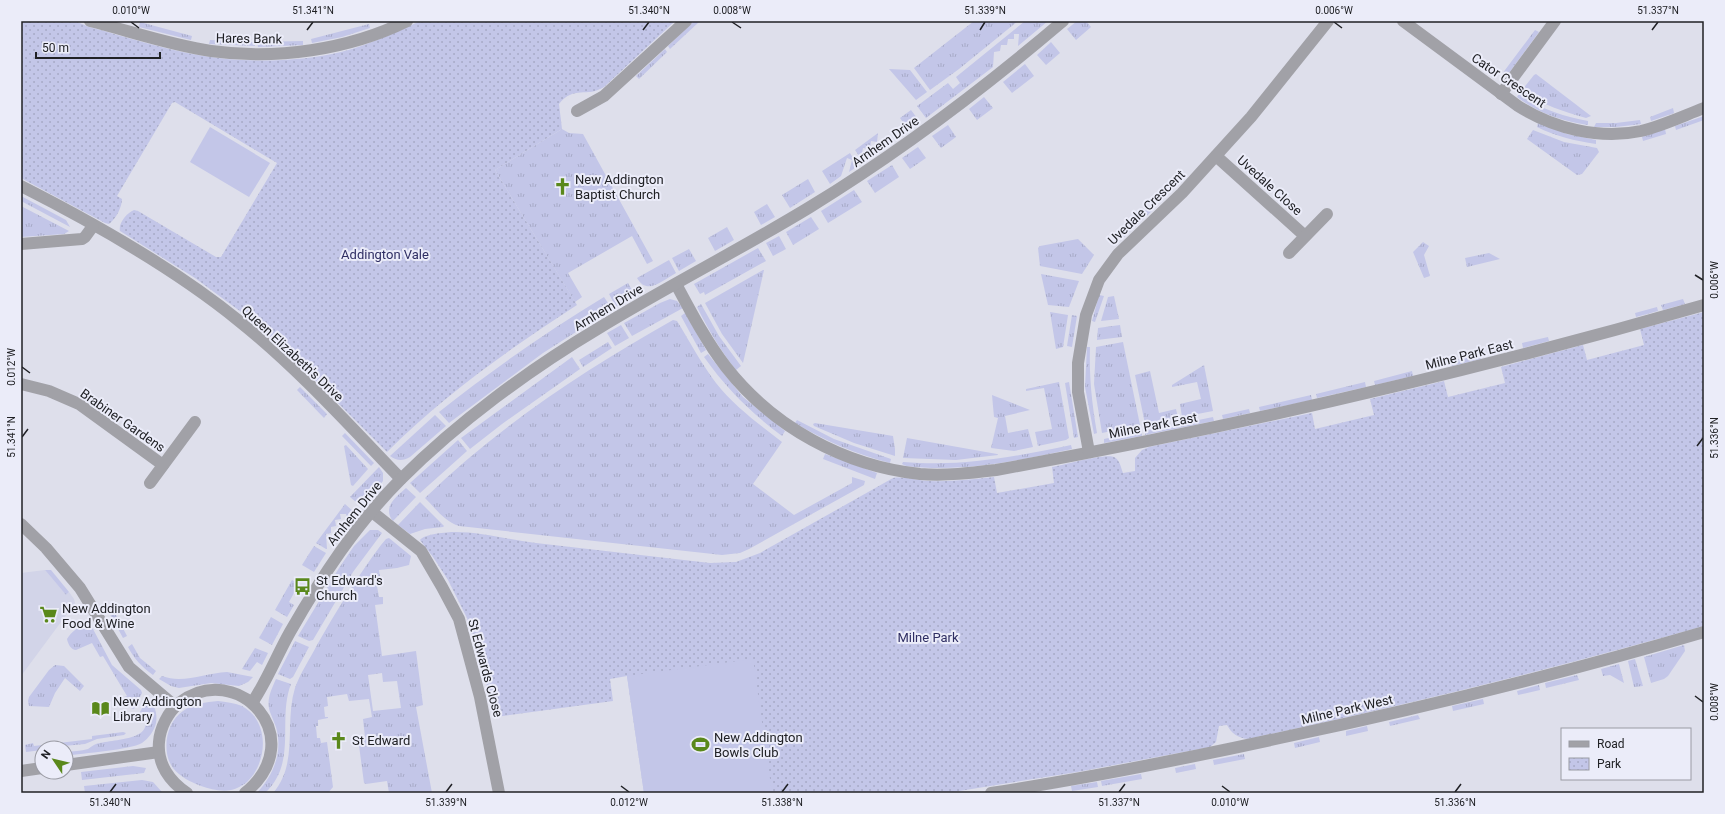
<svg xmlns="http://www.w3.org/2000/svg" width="1725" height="814" viewBox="0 0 1725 814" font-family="Roboto,sans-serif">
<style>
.built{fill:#d2d4e8}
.grass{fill:url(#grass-tufts);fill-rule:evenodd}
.park{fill:url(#park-dots)}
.pitch{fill:#c3c6e8}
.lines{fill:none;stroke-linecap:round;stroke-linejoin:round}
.minor{stroke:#a1a1a7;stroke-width:12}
.tertiary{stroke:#a1a1a7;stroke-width:12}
.ticks{fill:none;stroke:#202125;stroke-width:1.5}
.labels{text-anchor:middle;stroke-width:4;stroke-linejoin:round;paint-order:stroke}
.street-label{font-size:13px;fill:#202125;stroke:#ebecf9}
.poi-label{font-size:13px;fill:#202125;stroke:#ebecf9;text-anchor:start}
.park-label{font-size:13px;fill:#2f2e63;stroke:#ebecf9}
.neatline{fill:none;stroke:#202125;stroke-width:1.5}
.ticks-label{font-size:10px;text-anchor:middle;fill:#202125}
</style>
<defs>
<pattern id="grass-tufts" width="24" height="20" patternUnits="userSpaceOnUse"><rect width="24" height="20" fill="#c3c6e8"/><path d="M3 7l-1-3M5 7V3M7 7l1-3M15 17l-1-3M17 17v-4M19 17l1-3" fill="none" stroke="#a7aac7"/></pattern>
<pattern id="park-dots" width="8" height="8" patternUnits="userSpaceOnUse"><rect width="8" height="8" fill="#c3c6e8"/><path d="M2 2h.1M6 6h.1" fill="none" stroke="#a7aac7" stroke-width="1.8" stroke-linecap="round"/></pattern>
</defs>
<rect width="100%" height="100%" fill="#dedfeb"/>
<!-- built -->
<polygon class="built" points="45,570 66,595 69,592 74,599 75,603 21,676 22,683 21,685 21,573"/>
<!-- grass -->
<g class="grass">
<polygon points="694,21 699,22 670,49 668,46"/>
<polygon points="974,21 1018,21 959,69 930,90 914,68"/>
<polygon points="1025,21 1048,21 1018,46 1019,34 1014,34 1014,39 1008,39 1007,45 1001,45 1000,51 994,52 993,67 926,118 917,106 948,83 953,89 960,83 956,77"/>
<polygon points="1077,21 1086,21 1091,27 1076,40 1067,29"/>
<polygon points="140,22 192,36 191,40 139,27"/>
<polygon points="369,24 370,28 342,37 312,43 311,39"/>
<polygon points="1535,30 1539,32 1506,77 1502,74"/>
<polygon points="210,40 255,42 255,46 209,44"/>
<polygon points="303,41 303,45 258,47 257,42"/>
<polygon points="1051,42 1060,53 1046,65 1037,55"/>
<polygon points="665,49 667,52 639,79 636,76"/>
<polygon points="1025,64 1034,76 1012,93 1003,82"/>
<polygon points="889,69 910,70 927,92 916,100"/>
<path d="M1536,74L1591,116L1586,118C1562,111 1542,105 1522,90L1534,75Z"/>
<path d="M1519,94C1540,109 1563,116 1588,121V125C1562,121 1538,113 1517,97Z"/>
<polygon points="984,97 993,108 977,120 969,109"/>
<polygon points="1673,108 1674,113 1651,121 1650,117"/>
<polygon points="911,110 920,122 909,131 900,118"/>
<polygon points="1704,116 1704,120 1676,130 1675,126"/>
<polygon points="1640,120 1641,124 1616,127 1594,127 1596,123 1616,123"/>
<path d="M1538,123L1567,134L1596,140V144C1575,141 1555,136 1537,127Z"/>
<polygon points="948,125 956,137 941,148 932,136"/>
<polygon points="562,129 569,133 583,134 653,261 647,264 632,236 568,273 582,297 575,302 495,170"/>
<polygon points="1665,129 1666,134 1643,141 1642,137"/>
<polygon points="1533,130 1564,142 1597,148 1599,152 1582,174 1577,175 1527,139"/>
<polygon points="878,133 877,142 871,141 870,149 863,148 861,159 855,150"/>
<polygon points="918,147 926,158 910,169 902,158"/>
<polygon points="850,153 858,166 849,172 852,160 847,158 841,176 830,184 822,171"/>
<polygon points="892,165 899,177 875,193 867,181"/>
<polygon points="808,179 815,192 790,208 782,195"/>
<polygon points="854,190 862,202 828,223 821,211"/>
<polygon points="21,196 66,220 70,227 21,201"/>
<polygon points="767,204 775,217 761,225 754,212"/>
<polygon points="1151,205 1154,209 1124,237 1121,233"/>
<polygon points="21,206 69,231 64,234 21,237"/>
<polygon points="811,217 819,229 793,245 786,232"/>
<polygon points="727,227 734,240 715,251 708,238"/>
<polygon points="779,236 786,249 773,256 766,243"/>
<polygon points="1078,239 1094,255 1082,274 1040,266 1038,248 1040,246"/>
<polygon points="1423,242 1429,246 1424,255 1430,276 1424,278 1413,252"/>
<polygon points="758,248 766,261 705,295 704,292 700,294 694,284"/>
<polygon points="689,249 696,261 679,271 672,258"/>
<polygon points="1489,253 1500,259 1467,267 1465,258"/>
<path d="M669,260L676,273C663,280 647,296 637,278Z"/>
<polygon points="763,270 764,270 743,363 722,334 705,303"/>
<polygon points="1041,274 1079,281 1069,307 1048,305"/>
<polygon points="628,283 633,292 632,297 616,307 609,294"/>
<polygon points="1099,295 1104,296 1095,322 1092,321"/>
<polygon points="1114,296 1119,319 1101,321 1108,297"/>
<path d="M604,297L612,309L543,353L449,423L439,412C492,370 546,332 604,297Z"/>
<polygon points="670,299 677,301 683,308 632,336 624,323 660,303"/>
<polygon points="1683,299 1685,304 1663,310 1661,305"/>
<path d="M701,304L719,336L741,366L736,370C720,350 708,329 697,307Z"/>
<polygon points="1657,307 1658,311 1636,317 1635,313"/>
<polygon points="1050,312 1068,315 1063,347 1056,349"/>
<polygon points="685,313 706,350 701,353 681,316"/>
<polygon points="1072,315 1077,316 1072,347 1067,346"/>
<path d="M673,320L677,321C690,342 701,363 716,383C735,407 759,424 782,442L753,484L794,515L852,483V477L865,481L864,485L749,549L740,553L722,555L459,526C445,522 435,508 425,498C498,427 584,370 673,320Z"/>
<polygon points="621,325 629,338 615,346 607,333"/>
<polygon points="1120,325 1122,337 1097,340 1098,328"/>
<polygon points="1548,337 1549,341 1523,348 1522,343"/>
<polygon points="608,342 612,348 583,367 579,360"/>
<polygon points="1123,342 1140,425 1102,433 1094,384 1096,347"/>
<path d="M1087,347H1090C1089,377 1092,404 1097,433L1094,434L1085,387Z"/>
<path d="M708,354L743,397L785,431L782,436C751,413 726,388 704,357Z"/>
<polygon points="1480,354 1481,359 1452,366 1451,361"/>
<polygon points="572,357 580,369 502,424 470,449 461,438"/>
<polygon points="1204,365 1213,411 1182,417 1180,404 1201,399 1197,382 1172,387 1172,385"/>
<polygon points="1150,371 1159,413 1176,409 1178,418 1145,424 1135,375"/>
<polygon points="1412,371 1413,376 1375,385 1374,381"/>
<polygon points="1059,382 1069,438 1066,440 1038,446 1035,432 1052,429 1044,388 1026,391 1026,389"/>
<polygon points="1069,382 1078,437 1074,438 1065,383"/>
<polygon points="1365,382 1366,387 1317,398 1316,394"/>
<polygon points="300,387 327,414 324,418 297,390"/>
<polygon points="992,395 1030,410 1005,416 1008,433 1028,429 1033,447 1014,451 991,448 998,418 994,417"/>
<polygon points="1311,395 1312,400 1260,411 1259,407"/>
<polygon points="1249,409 1250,413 1223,419 1222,415"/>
<path d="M435,415L446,426L410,457C403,461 397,461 390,456Z"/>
<polygon points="1213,417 1214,421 1145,435 1145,431"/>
<path d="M797,420L834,439L891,459L890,463C856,454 825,441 795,423Z"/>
<polygon points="815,423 893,436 895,449 895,456 854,443 814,426 813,424"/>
<polygon points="1141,431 1142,436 1104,443 1104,439"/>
<polygon points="345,433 374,463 371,466 342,436"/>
<polygon points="907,438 997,454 998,455 956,460 903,458"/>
<polygon points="458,440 467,451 420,493 410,483"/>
<polygon points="346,445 368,469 353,486 351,485 344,446"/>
<path d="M1071,445L1072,449C1017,461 962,473 906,466L902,464L903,462C963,467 1013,457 1071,445Z"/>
<polygon points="825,454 877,473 875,479 823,459"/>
<polygon points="379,467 383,473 383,481 362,507 350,497"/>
<path d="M406,488L416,497L393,521C382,507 396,497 406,488Z"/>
<polygon points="420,502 444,526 443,527 425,529 410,534 398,525"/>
<polygon points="345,504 355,513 349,523 346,514 340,514 341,519 335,520 336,526 331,527 331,533 326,534 327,549 326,549 316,543"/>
<polygon points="370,530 378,530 382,533 353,572 313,640 309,641 298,636 339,568 354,546"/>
<path d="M389,538L411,556L409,565L397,568L379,570L381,585L377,586L379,597H383V604L375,605L382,656L416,651L423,705L416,707L432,793H389L387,781L366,784L364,783L358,738L365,737L363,719L372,717L369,699L349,701L347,694L327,697L328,706L324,707L325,717H328V718L318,720V726H316L317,738H320L321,743L327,742L333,787L328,793H273C299,763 284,723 295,688C300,673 310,659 317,645C337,610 357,577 381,545L386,539ZM382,673L383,682L397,681L401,708L373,711L368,675Z"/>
<polygon points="314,546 326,553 314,572 302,565"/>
<polygon points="45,570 51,570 69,592 66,595"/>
<polygon points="292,580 299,584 289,602 294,605 287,617 275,610"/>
<polygon points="114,611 127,636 123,638 110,614"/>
<polygon points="271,617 283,624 272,645 259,638"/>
<path d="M86,624L93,629L112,665L141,690L142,693L134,709L131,708L124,697L127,696L103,656L100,657L92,643L76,650C71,650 68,644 67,639C71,632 79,626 86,624Z"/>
<polygon points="295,641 309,647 293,677 290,679 278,674"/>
<path d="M132,644L140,658L156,671L153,675C142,667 134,659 128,647Z"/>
<polygon points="1684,645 1685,651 1668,676 1664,679 1651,683 1644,657"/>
<polygon points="255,648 268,653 262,665 257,662 250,671 242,669"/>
<polygon points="1635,659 1643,686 1634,687 1628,661"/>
<polygon points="1619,664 1624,683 1610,675 1603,676 1601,669"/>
<polygon points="55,665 64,666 84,686 80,691 65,678 55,693 49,707 29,706 28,701 29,697 49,670"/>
<path d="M227,672L253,677L248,682L239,686L211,683L179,688L171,686L159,679L162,676C183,684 205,673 227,672Z"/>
<polygon points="1577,675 1579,680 1546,688 1545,683"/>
<path d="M276,679L291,684C277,720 298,762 265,793H257C274,774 283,752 276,727C274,722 272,717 270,712C266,701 271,690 276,679Z"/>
<polygon points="1539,685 1540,690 1518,695 1517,691"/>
<path d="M148,697C154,704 158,713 156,723C154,731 149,738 142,743C130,750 83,753 66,756V752C73,751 81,751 88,749C91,747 93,745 96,744C111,739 162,741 140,712Z"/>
<polygon points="1483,699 1484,704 1453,711 1452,706"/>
<path d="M218,701C226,702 234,703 242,706C270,721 268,762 247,782C243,785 237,789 231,790C221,792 210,789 201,786C191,782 180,777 173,768C161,752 166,722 183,711C193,704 206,702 218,701Z"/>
<polygon points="1418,715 1420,719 1390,726 1389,722"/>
<polygon points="1367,726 1368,731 1346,736 1346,731"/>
<polygon points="123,732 126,733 124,735 97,739 85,744 42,748 42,750 26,752 25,745 33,743 34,746 92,739 92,736"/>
<polygon points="1319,737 1320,742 1295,748 1294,743"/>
<polygon points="1244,754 1245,759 1214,765 1213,760"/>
<polygon points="1195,764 1196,769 1176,773 1175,768"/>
<polygon points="133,766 146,768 144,773 82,780 81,772"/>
<polygon points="1141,774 1142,779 1102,786 1101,781"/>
<polygon points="142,780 153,782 162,792 161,793 85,793 84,786"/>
<polygon points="1097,782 1098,787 1072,791 1071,786"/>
</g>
<!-- park -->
<g class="park">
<path d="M21,21H75L89,27C127,37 165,50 204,56C246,63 300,62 341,52C368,45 395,33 420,21H675L604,87C587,98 574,85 559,104L562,129L495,170L577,305C509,349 444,395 387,452L290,355L252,320L195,278L120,231C118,223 127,213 134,210L138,211L216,257H221L277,163L175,102L172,103L117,196L122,199C122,207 116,219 109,224L105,223L21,178Z"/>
<path d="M1704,312V626C1553,669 1401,706 1248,739C1238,738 1231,733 1227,725L1219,726L1216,742L1210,747L1077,772L947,793H644L627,676L610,679L613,701L496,717L467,618L448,580L433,557L420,540C424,534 447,532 455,532C482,532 510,540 536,543C594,550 652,556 710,563L736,562L760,553L893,478C904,476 918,481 930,481C952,482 973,479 994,477L997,493L1054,483L1052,467C1063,465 1106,453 1114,457C1120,460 1121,468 1123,473L1135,471V458L1142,450L1149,447L1312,413L1315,429L1374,415L1370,399L1444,381L1448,397L1505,383L1501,367L1583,345L1587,360L1644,345L1640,329Z"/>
</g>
<!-- pitch -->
<g class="pitch">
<polygon points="210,127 270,163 249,197 190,162"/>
<polygon points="753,659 772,793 644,793 627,676"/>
</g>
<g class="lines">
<!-- minor -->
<g class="minor">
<path d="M90,21C130,31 170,45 211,51C276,60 348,50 407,21"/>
<path d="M1403,21L1518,106C1553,128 1599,140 1641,131C1662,126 1683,116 1704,108"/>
<polyline points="1501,94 1555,21"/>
<polyline points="577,111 604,96 686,21"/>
<polyline points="1216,156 1305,236"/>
<path d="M21,186C96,224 174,268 239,321C298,368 349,425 401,479"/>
<polyline points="21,244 82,239 85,237 93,226"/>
<polyline points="1289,253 1327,214"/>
<path d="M676,284C691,312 706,341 726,367C773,427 844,466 920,474C946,476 971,473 996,470C1234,427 1471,372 1704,305"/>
<polyline points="21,384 49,391 79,404 163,465"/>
<polyline points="1089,452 1078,392 1078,363 1086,315 1099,280 1118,254 1182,193 1251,117 1328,21"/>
<polyline points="150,483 195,422"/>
<polyline points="371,511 421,551 442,587 459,619 480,697 499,793"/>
<polyline points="21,524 46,548 80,588 129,667 175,706"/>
<path d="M991,793C1088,778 1184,759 1280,738C1422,708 1564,673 1704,632"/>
</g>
<!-- tertiary -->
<g class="tertiary">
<path d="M252,703C267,681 277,655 290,632C322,576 356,524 401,479C458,422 530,369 599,328C668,286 741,249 810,207C900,152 983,89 1063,21"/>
<polyline points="66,765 159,752"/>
<polyline points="21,771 42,768"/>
<path d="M187,793C170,782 157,764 159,742C160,728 168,712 179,703C237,658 312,738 245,793"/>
</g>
</g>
<!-- ticks -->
<path class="ticks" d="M131,22L139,28M732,22L741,28M1334,22L1342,28M307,30L313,22M643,30L649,22M980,30L985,22M1652,30L1658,22M1695,275L1703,280M22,367L30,373M22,437L28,429M1697,446L1703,438M1695,696L1703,702M621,786L629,792M1222,786L1230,792M110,792L116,784M446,792L452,784M782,792L788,784M1119,792L1125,784M1455,792L1461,784"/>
<!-- icons -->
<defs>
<symbol id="church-bare" viewBox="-9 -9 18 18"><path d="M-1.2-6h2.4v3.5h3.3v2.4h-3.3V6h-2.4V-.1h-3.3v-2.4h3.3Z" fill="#5a881b" stroke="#ebecf9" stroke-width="2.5" paint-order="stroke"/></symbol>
<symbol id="bus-bare" viewBox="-9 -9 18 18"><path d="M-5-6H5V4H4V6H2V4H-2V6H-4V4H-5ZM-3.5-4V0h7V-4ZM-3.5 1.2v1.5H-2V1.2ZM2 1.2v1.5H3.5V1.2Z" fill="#5a881b" stroke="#ebecf9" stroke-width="2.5" paint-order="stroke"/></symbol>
<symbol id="supermarket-bare" viewBox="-9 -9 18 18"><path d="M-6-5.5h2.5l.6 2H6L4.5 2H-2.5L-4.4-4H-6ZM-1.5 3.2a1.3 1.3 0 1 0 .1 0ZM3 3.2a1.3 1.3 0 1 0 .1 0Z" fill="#5a881b" stroke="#ebecf9" stroke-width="2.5" paint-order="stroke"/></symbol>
<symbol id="library-bare" viewBox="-9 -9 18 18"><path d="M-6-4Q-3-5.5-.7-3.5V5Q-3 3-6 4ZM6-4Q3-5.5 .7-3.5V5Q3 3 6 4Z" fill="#5a881b" stroke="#ebecf9" stroke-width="2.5" paint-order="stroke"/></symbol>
<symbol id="stadium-bare" viewBox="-9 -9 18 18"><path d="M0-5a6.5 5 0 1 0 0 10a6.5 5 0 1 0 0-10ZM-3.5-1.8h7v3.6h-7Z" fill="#5a881b" stroke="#ebecf9" stroke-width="2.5" paint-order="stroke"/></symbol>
</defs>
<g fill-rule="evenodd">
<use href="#church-bare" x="550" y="174" width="25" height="25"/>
<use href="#bus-bare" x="290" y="574" width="25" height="25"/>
<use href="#supermarket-bare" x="36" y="602" width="25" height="25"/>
<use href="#library-bare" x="88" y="696" width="25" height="25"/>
<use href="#church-bare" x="326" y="728" width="25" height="25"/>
<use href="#stadium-bare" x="688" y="732" width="25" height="25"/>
</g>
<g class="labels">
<!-- street labels -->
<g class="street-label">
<text transform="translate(249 38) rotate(1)" y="5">Hares Bank</text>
<text transform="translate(1509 80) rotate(34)" y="5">Cator Crescent</text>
<text transform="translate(885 141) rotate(-35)" y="5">Arnhem Drive</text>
<text transform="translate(1270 185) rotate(42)" y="5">Uvedale Close</text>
<text transform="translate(1146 207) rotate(-44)" y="5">Uvedale Crescent</text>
<text transform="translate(608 307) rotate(-31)" y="5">Arnhem Drive</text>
<text transform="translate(293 353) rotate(43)" y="5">Queen Elizabeth's Drive</text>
<text transform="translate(1469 354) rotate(-14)" y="5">Milne Park East</text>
<text transform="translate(123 420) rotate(35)" y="5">Brabiner Gardens</text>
<text transform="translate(1153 425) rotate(-11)" y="5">Milne Park East</text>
<text transform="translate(354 513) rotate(-51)" y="5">Arnhem Drive</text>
<text transform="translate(486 668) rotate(75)" y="5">St Edwards Close</text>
<text transform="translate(1347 709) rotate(-13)" y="5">Milne Park West</text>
</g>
<!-- poi labels -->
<g class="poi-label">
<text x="575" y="184">New Addington<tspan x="575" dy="15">Baptist Church</tspan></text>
<text x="316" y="585">St Edward's<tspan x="316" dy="15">Church</tspan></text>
<text x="62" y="613">New Addington<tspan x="62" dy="15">Food &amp; Wine</tspan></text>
<text x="113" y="706">New Addington<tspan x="113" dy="15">Library</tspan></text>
<text x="714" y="742">New Addington<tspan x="714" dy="15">Bowls Club</tspan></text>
<text x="352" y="745">St Edward</text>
</g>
<!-- park labels -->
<g class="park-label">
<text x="385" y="259">Addington Vale</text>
<text x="928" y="642">Milne Park</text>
</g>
</g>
<!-- border -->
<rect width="1725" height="814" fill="none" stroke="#ebecf9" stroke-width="44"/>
<!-- legend -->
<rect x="1561" y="728" width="130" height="52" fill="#ebecf9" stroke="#9a9ba4"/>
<rect x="1569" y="741" width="20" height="6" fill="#a1a1a7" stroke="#9a9ba4"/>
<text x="1597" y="748" font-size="12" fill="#202125">Road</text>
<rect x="1569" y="758" width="20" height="12" fill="url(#park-dots)" stroke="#9a9ba4"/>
<text x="1597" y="768" font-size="12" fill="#202125">Park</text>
<!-- north arrow -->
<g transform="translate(54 760) rotate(305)"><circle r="19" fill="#ebecf9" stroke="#9a9ba4"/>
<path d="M0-3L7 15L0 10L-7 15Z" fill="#5a881b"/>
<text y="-6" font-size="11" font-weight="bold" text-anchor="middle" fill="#202125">N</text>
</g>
<!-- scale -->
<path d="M36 52v6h124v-6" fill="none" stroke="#202125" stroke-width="2"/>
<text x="42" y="52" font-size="12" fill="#202125" stroke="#ebecf9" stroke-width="3" paint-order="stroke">50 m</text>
<rect x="22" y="22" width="1681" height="770" class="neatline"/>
<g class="ticks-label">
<text x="131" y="14">0.010°W</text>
<text x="313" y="14">51.341°N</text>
<text x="649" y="14">51.340°N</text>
<text x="732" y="14">0.008°W</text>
<text x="985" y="14">51.339°N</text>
<text x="1334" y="14">0.006°W</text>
<text x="1658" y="14">51.337°N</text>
<text transform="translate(1714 280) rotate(-90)" y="4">0.006°W</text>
<text transform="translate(11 367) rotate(-90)" y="4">0.012°W</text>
<text transform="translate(11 437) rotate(-90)" y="4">51.341°N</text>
<text transform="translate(1714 438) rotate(-90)" y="4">51.336°N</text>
<text transform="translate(1714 702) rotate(-90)" y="4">0.008°W</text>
<text x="110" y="806">51.340°N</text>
<text x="446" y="806">51.339°N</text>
<text x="629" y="806">0.012°W</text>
<text x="782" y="806">51.338°N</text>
<text x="1119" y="806">51.337°N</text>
<text x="1230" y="806">0.010°W</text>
<text x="1455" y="806">51.336°N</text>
</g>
</svg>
